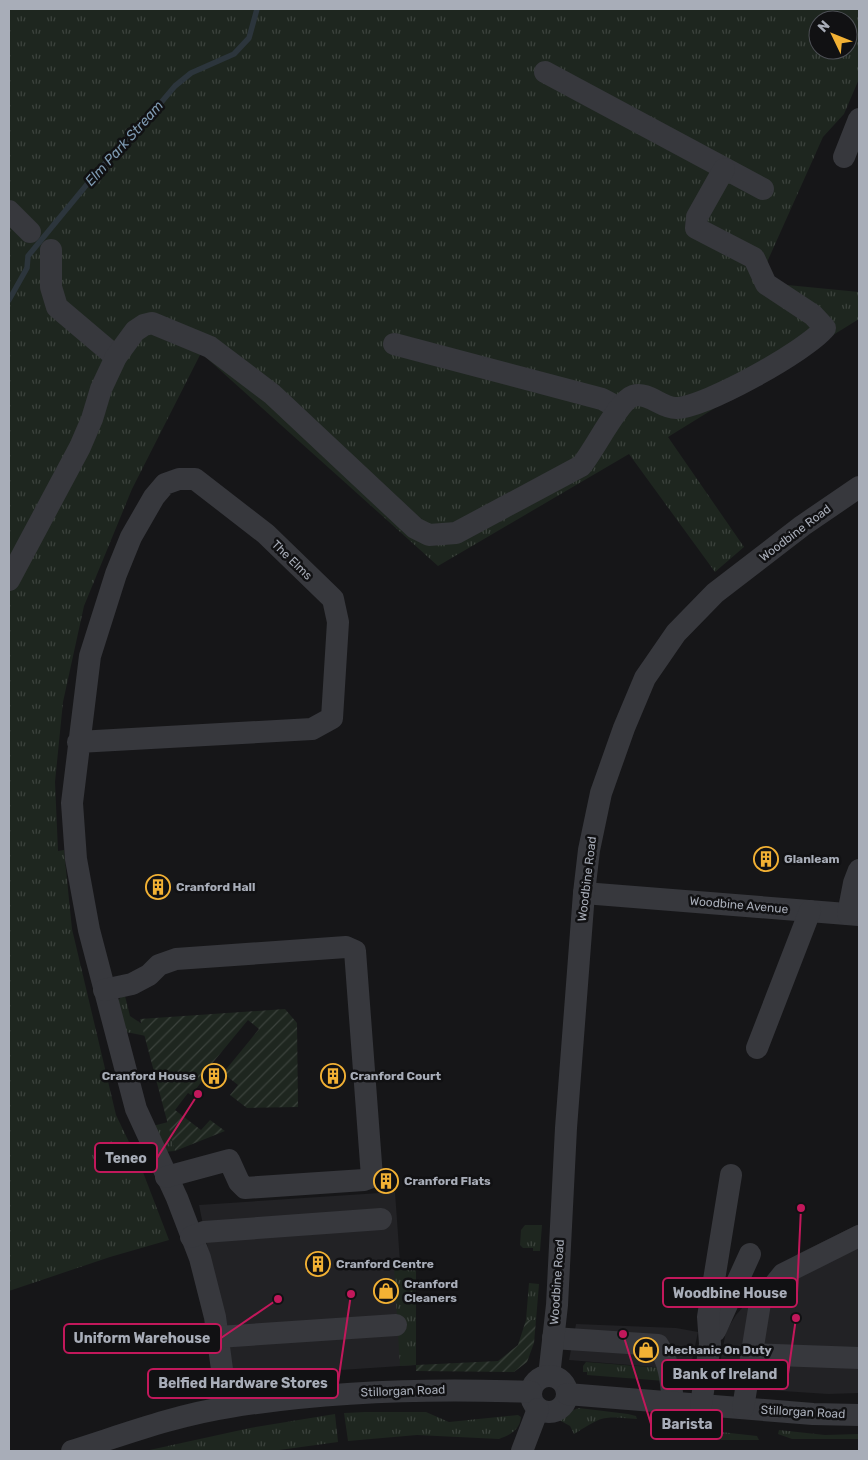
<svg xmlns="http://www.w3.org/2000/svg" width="868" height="1460" viewBox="0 0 868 1460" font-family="Rubik,sans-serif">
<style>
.built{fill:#222225}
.grass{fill:url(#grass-tufts);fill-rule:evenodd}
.garden{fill:url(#garden-furrows)}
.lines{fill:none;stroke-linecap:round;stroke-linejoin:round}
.stream{stroke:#2c353c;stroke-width:5.5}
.minor{stroke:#37383d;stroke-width:22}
.labels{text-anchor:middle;stroke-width:5;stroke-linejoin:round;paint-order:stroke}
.street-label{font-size:12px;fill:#a8adb8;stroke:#111113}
.poi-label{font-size:12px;font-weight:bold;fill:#a8adb8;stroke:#111113;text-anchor:start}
.water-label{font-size:14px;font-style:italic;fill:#7f9bb3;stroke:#111113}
.leader{fill:none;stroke:#c2185b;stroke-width:2}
.callout-dot{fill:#c2185b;stroke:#111113;stroke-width:2}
.callout{fill:#111113;stroke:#c2185b;stroke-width:2}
.callout-label{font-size:14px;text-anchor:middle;font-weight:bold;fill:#a8adb8}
</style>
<defs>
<pattern id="grass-tufts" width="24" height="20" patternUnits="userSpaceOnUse" patternTransform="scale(1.25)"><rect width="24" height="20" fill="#1e261f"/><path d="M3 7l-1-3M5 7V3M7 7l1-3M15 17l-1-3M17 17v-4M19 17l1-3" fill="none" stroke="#3c433d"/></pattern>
<pattern id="garden-furrows" width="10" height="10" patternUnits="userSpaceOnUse" patternTransform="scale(1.25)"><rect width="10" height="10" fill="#1e261f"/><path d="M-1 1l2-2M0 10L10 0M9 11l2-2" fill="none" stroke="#3c433d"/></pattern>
</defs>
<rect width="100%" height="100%" fill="#161618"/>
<!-- built -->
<g class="built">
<polygon points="395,1192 400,1262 416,1264 416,1365 234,1377 199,1205"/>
<polygon points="859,1224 859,1393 828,1394 767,1390 717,1379 726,1331 736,1315 776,1269 798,1254"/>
<polygon points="576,1324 676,1328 698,1332 690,1370 569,1360"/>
</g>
<!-- grass -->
<g class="grass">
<path d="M9,9H859V79L844,114L823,137L764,269L777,284L859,292V319L668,437L744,547L715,572L629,454L438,566L201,353L132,489L84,606L63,702L55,782L58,851L64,850L72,929L116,1115L141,1167L169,1240L110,1257L9,1291ZM818,20H848V50H818Z"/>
<polygon points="124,992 130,1016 142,1024 146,1036 121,1031 116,1004"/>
<polygon points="168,1122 175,1151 163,1152 149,1127"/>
<polygon points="525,1225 542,1225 540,1251 533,1251 533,1248 523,1248 520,1245 521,1230"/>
<polygon points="394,1268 416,1268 416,1365 400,1366"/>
<polygon points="529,1283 539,1284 536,1320 526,1320"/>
<polygon points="586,1362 662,1368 665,1381 587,1375 587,1372 583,1372 583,1366"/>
<path d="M579,1408L628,1414L636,1416L637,1419C600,1416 604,1416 574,1434L570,1426L559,1420L557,1416Z"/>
<path d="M365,1412H426L449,1422L518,1415L521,1417C520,1430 510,1435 499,1439L417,1435L348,1441L344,1413Z"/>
<polygon points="335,1414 338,1442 272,1451 145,1451 250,1428"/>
<polygon points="676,1427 757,1436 759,1440 690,1440 689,1435 675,1435"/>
<polygon points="779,1430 825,1435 859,1434 859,1439 792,1439 778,1434"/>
</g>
<!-- garden -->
<g class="garden">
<polygon points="285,1009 297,1023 298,1107 247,1108 230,1095 238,1085 223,1073 259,1029 248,1020 200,1078 203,1080 191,1095 188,1093 175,1110 201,1130 210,1120 225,1131 175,1151 140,1019"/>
<polygon points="526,1320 536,1320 534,1343 527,1362 514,1372 416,1371 416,1365 498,1361 518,1345"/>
</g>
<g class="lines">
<!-- stream -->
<polyline class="stream" points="9,300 27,268 28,256 98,171 148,118 175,86 191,73 234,54 249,38 257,9"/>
<!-- minor -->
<g class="minor">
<polyline points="545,72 763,189"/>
<polyline points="844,157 859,119"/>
<polyline points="9,211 30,232"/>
<polyline points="51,250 51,287 57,307 116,357"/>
<polyline points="394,344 602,399 619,408"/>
<path d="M9,580L80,447L92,419L101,389L116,357L135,331L144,325L152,323L210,347L272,394L415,528L429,535L456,533L581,466C594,451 618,401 633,396C648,391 661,408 676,408C706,407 806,351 825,328L813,315L766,284L754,258L696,228L697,217L724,169"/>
<polyline points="78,742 312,729 332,718 338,622 333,599 266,534 195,479 179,479 165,484 154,497 131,537 116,574 90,656 72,803 76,859 89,930 136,1109 177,1198 200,1258 215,1317 227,1407"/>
<polyline points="584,893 859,915"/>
<polyline points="848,914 854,883 859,870"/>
<polyline points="104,990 132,984 149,975 159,965 176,959 346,947 355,951 372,1177 364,1180 245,1188 239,1182 229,1160 166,1177"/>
<polyline points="757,1048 810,911"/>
<polyline points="191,1237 204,1232 381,1219"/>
<polyline points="715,1331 750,1254"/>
<polyline points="218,1337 396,1325"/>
<path d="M553,1338L658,1345C670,1363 671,1382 673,1403"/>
<polyline points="751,1354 859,1358"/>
<polyline points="549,1376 557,1305 566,1128 584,893 589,850 601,793 624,728 645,678 676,633 715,593 802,526 859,487"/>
<circle cx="549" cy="1394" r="18"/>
<polyline points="567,1394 813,1414 859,1415"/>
<polyline points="701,1405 710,1344 708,1317 731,1175"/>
<polyline points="743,1408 760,1303 783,1274 859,1236"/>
<path d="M72,1451C123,1435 176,1415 229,1407C329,1391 430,1388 531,1392"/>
<polyline points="522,1451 538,1409"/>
</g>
</g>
<!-- icons -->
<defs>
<symbol id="building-ring" viewBox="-11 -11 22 22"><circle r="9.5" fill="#111113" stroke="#f2b134" stroke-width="1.5"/><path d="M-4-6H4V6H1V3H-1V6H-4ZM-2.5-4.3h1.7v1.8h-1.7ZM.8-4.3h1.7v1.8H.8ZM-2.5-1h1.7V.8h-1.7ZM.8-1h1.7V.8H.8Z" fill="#f2b134"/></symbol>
<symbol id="shop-ring" viewBox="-11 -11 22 22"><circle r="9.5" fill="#111113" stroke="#f2b134" stroke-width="1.5"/><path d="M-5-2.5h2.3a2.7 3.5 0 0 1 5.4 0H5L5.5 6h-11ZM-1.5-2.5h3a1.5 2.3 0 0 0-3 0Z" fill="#f2b134"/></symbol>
</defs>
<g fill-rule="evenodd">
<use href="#building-ring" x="752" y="845" width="28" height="28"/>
<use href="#building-ring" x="144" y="873" width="28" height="28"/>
<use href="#building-ring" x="200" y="1062" width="28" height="28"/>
<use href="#building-ring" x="319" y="1062" width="28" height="28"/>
<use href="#building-ring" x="372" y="1167" width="28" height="28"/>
<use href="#building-ring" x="304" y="1250" width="28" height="28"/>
<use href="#shop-ring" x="372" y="1277" width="28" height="28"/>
<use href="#shop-ring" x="632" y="1336" width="28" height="28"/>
</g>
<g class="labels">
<!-- street labels -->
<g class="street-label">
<text transform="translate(795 533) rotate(-37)" y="4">Woodbine Road</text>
<text transform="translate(292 560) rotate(44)" y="4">The Elms</text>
<text transform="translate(587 879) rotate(-83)" y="4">Woodbine Road</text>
<text transform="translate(739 905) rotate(5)" y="4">Woodbine Avenue</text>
<text transform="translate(557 1282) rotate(-86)" y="4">Woodbine Road</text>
<text transform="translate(403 1391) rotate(-2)" y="4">Stillorgan Road</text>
<text transform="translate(803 1412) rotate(3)" y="4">Stillorgan Road</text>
</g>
<!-- poi labels -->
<g class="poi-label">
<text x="784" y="863">Glanleam</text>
<text x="176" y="891">Cranford Hall</text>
<text x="196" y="1080" text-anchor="end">Cranford House</text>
<text x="350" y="1080">Cranford Court</text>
<text x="404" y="1185">Cranford Flats</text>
<text x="336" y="1268">Cranford Centre</text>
<text x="404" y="1288">Cranford<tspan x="404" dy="14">Cleaners</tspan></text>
<text x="664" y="1354">Mechanic On Duty</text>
</g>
<!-- water labels -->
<g class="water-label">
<text transform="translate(124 143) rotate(-48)" y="5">Elm Park Stream</text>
</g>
</g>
<!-- callouts -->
<path class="leader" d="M198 1094L157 1158M801 1208L797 1293M278 1299L221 1338M796 1318L788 1374M351 1294L338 1383M623 1334L651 1424"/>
<g class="callout-dot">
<circle cx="198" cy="1094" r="5"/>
<circle cx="801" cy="1208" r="5"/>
<circle cx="278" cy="1299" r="5"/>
<circle cx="796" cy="1318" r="5"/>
<circle cx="351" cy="1294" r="5"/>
<circle cx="623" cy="1334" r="5"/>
</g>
<g class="callout">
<rect x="95" y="1143" width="62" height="29" rx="5"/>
<rect x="663" y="1278" width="134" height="29" rx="5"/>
<rect x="64" y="1324" width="157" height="29" rx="5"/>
<rect x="662" y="1360" width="126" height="29" rx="5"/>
<rect x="148" y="1369" width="190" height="29" rx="5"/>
<rect x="651" y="1410" width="71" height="29" rx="5"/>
</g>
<g class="callout-label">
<text x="126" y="1163">Teneo</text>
<text x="730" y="1298">Woodbine House</text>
<text x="142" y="1343">Uniform Warehouse</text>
<text x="725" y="1379">Bank of Ireland</text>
<text x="243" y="1388">Belfied Hardware Stores</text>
<text x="687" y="1429">Barista</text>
</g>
<!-- border -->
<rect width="868" height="1460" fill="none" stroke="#a8adb8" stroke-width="20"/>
<!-- north arrow -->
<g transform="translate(833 35) rotate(313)"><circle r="24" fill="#111113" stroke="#4d4f55"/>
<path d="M0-4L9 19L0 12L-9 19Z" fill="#f2b134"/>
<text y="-8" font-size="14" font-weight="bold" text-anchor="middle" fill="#a8adb8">N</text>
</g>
</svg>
